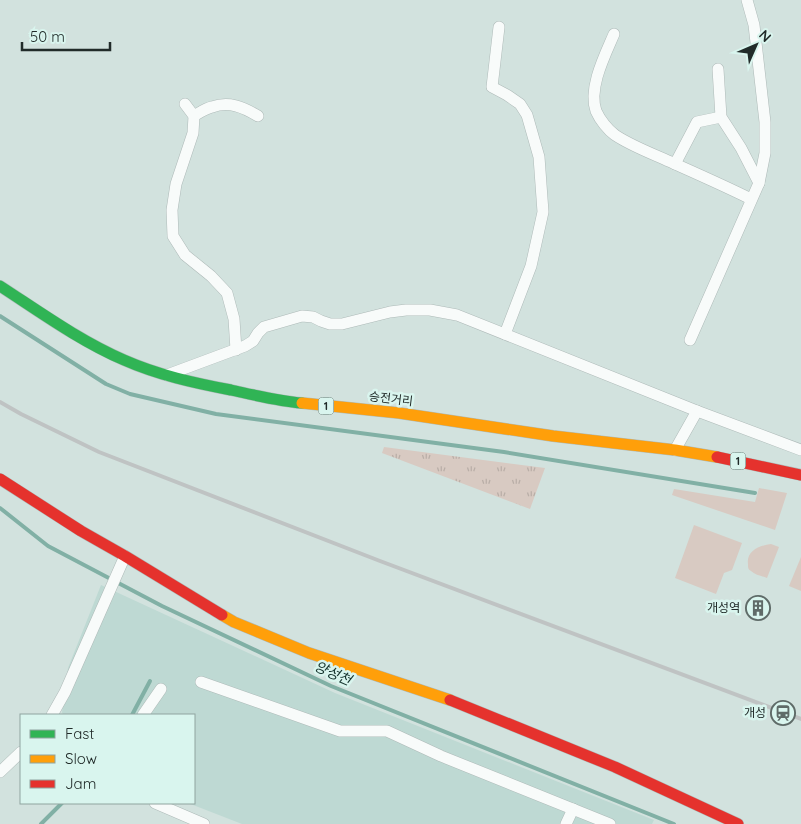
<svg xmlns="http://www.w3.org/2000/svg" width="801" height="824" viewBox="0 0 801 824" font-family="Quicksand,'Noto Sans KR',sans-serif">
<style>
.built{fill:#bed9d3}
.green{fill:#d8cac2}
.park{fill:url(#park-tufts)}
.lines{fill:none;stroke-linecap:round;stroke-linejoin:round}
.stream{stroke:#81b0a5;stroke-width:4}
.street-casing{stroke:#aebab8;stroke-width:12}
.fast-casing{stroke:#aebab8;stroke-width:12}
.slow-casing{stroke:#aebab8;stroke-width:12}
.jam-casing{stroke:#aebab8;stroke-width:12}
.street{stroke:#f8fbfa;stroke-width:11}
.fast{stroke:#30b455;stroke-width:11}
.slow{stroke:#ff9f0a;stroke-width:11}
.jam{stroke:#e5322d;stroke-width:11}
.rail{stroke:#bfc3c3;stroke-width:4}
.labels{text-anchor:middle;stroke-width:5;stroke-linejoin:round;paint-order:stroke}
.shield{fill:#d9f5ee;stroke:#586864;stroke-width:1}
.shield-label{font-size:11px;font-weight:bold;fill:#212b29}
.street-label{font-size:12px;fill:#212b29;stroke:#d9f5ee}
.poi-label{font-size:12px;fill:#212b29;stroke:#d9f5ee;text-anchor:end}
.water-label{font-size:14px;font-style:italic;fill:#15332d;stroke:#d9f5ee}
</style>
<defs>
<pattern id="park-tufts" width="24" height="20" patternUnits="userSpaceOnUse" patternTransform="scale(1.25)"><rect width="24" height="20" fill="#d8cac2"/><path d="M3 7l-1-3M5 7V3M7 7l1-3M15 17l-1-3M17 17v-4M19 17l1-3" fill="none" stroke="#b9aea7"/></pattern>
</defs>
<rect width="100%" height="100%" fill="#d2e2de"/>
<!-- built -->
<polygon class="built" points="101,585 335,693 654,820 652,824 242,824 188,803 194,803 194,715 64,715 62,713 68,668"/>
<!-- green -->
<g class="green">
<polygon points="759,488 787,493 775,530 672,495 674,489 755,502"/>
<polygon points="694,525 742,543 732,570 724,573 716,594 675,578"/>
<path d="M771,544L779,547L767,578C762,576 755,575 751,571C748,569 748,568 748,564C746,551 760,545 771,544Z"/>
<polygon points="801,557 801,591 789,586"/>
</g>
<!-- park -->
<polygon class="park" points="384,447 545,468 530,509 382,453"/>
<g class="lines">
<!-- stream -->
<g class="stream">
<polyline points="0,316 106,384 130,394 216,414 504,452 755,493"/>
<polyline points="0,508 48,546 162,606 331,686 674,824"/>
<polyline points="132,715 150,681"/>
<polyline points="41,824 62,803"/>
</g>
<defs>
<g id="street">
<polyline points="499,27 492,87 507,95 520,104 527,115 539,157 543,212 531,266 505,334"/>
<path d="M614,34C605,55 588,88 596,111C600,120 608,130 615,135C630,145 648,152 664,159C693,172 723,185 751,199"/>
<polyline points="718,69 721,117 741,148 759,183"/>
<polyline points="185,104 194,116 193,133 176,184 172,210 173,236 185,255 211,276 227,293 234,319 236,350"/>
<path d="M194,116C199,113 206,108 212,107C229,101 243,107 258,116"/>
<polyline points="675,164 697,122 721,117"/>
<polyline points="690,340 759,183 765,153 765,122 754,25 747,0"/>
<polyline points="167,375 245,346 253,341 258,333 264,327 302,316 313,317 321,321 330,324 342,324 390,312 406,310 430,310 457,315 697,411 801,450"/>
<polyline points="675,450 697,411"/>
<polyline points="201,682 340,731 387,731 441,756 610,824"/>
<polyline points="52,715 65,692 125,556"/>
<polyline points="143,715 161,689"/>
<polyline points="0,772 21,752"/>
<polyline points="155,803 204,824"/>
<polyline points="566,824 573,809"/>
</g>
<path id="fast" d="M0,286C40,312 80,341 124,360C158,375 194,383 231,390C254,395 278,401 302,403"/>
<g id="slow">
<polyline points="302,403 399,413 553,436 675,450 717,457"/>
<polyline points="222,615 234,622 309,653 450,700"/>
</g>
<g id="jam">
<polyline points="717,457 801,475"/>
<polyline points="0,479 81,531 125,556 222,615"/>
<polyline points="450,700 615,767 738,824"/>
</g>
</defs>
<!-- street casing -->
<use href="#street" class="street-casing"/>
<!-- fast casing -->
<use href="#fast" class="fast-casing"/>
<!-- slow casing -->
<use href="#slow" class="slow-casing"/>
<!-- jam casing -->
<use href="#jam" class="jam-casing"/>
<!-- street -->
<use href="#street" class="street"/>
<!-- fast -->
<use href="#fast" class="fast"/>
<!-- slow -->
<use href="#slow" class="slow"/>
<!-- jam -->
<use href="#jam" class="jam"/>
<!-- rail -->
<polyline class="rail" points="0,402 21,414 99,452 380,561 801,719"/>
</g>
<!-- icons -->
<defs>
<symbol id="building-ring" viewBox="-11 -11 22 22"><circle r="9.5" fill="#d9f5ee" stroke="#5f6b68" stroke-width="1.5"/><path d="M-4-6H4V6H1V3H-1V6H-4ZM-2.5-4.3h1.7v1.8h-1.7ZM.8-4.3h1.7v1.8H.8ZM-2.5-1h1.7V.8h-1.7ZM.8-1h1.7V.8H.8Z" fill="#5f6b68"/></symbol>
<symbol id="station-ring" viewBox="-11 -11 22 22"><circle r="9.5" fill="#d9f5ee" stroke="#5f6b68" stroke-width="1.5"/><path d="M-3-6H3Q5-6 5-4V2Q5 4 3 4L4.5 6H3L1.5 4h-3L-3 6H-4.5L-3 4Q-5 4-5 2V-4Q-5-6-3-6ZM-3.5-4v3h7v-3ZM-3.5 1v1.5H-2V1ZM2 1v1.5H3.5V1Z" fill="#5f6b68"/></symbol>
</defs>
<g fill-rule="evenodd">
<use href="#building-ring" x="744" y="594" width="28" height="28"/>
<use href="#station-ring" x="769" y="699" width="28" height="28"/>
</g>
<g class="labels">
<!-- shield labels -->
<g class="shield">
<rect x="318.5" y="397.5" width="15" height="17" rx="4"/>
<rect x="730.5" y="452.5" width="15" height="17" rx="4"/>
</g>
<g class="shield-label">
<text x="326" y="410">1</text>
<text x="738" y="465">1</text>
</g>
<!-- street labels -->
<g class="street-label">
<text transform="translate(391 399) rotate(7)" y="4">승전거리</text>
</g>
<!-- poi labels -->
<g class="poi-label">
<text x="740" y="612">개성역</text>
<text x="766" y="717">개성</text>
</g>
<!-- water labels -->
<g class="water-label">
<text transform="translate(333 673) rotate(24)" y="5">양성천</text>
</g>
</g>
<!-- legend -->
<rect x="20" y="714" width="175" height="90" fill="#d9f5ee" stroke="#8fa49f"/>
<rect x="30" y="730" width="25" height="8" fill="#30b455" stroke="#8fa49f"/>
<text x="65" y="739" font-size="15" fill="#212b29">Fast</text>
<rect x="30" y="755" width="25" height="8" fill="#ff9f0a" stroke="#8fa49f"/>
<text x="65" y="764" font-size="15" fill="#212b29">Slow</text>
<rect x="30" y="780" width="25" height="8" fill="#e5322d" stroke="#8fa49f"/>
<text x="65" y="789" font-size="15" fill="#212b29">Jam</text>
<!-- north arrow -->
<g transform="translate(756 45) rotate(45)" stroke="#d9f5ee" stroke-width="4" paint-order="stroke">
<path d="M0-4L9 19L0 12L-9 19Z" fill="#212b29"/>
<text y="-8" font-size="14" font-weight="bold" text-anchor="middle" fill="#212b29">N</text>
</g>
<!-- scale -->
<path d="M22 42v8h88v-8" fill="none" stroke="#212b29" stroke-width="2.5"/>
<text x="30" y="42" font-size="15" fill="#212b29" stroke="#d9f5ee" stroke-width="4" paint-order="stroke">50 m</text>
</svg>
